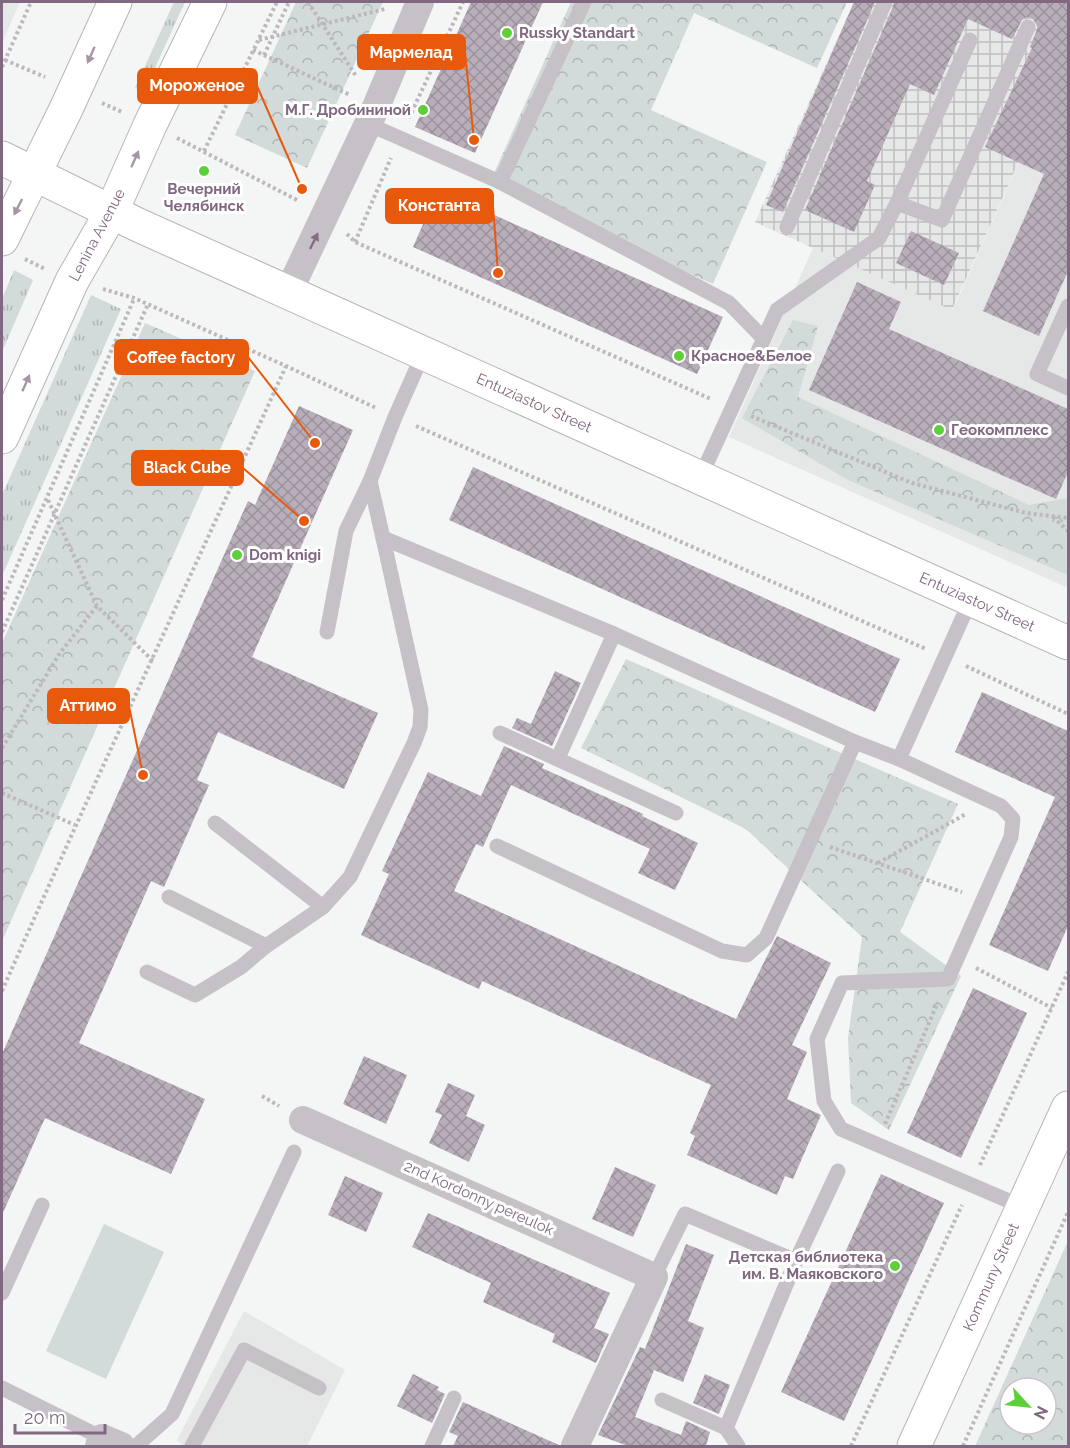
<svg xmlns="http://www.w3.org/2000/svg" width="1070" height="1448" viewBox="0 0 1070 1448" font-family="Raleway,sans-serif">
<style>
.built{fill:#e6e7e7}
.industrial{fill:url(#industrial-grid)}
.grass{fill:url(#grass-tufts)}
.forest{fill:url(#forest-crowns);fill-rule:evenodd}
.pitch{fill:#d3dada}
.building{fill:url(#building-cross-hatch)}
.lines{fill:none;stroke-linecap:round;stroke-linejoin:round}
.secondary-casing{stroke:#bbb3bb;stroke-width:35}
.path{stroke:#bdb8bd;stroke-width:4;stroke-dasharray:3 3;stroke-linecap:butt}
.lane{stroke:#c6c0c7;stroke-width:15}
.street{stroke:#c6c0c7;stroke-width:28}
.secondary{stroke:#fff;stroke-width:33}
.oneway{fill:#a695a7}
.oneway2{fill:#846c84}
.poi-dot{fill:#5dd039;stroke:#fff;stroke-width:2}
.labels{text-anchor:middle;stroke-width:6;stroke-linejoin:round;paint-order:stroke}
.poi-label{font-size:15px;font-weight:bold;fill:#806881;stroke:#fff;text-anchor:start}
.street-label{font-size:15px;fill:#806881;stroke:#fff}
.leader{fill:none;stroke:#e8590c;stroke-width:2}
.callout-dot{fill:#e8590c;stroke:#fff;stroke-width:2}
.callout{fill:#e8590c;stroke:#e8590c;stroke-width:2}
.callout-label{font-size:16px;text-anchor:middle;font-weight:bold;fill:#fff}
</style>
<defs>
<pattern id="industrial-grid" width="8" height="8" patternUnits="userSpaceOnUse" patternTransform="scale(1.5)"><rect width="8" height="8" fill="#e6e7e7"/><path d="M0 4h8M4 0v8" fill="none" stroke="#c0bfc1"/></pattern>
<pattern id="grass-tufts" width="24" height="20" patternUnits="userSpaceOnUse" patternTransform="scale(1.5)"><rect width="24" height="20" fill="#d3dada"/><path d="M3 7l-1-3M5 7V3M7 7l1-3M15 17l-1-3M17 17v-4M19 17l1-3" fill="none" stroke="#b0b5b6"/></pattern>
<pattern id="forest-crowns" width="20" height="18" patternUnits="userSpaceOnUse" patternTransform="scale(1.5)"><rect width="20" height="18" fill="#d3dada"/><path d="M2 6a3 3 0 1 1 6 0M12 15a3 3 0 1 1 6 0" fill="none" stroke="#b0b5b6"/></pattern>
<pattern id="building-cross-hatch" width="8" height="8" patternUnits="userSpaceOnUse" patternTransform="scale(1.5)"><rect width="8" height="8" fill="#b8aeb9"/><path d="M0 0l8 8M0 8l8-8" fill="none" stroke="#9b919c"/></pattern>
</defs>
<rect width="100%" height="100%" fill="#f3f6f5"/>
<!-- built -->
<g class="built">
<polygon points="2,2 20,2 2,43"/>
<polygon points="1068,52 1068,588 729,437 813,248 953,310"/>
<polygon points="244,1311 345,1370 307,1446 183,1446 177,1440"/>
</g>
<!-- industrial -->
<polygon class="industrial" points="854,2 1068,2 1068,52 952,310 755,222"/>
<!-- grass -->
<g class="grass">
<polygon points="174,2 185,2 144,92 135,88"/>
<polygon points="14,270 33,280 2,352 2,299"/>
<polygon points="91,295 121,309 2,576 2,495"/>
</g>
<!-- forest -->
<g class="forest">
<polygon points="296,2 383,2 307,168 235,135"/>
<polygon points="571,2 847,2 817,68 694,13 651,110 767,162 713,284 489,184"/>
<polygon points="793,320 818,326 798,397 1029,505 1068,498 1068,575 848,480 742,418"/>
<polygon points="145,323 255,371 2,941 2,643"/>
<polygon points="626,659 958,804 900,932 961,976 889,1130 851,1103 848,1038 862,937 746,829 581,748"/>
<path d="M1068,1241V1446H975ZM1010,1388H1046V1424H1010Z"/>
</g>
<!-- pitch -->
<polygon class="pitch" points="104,1224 164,1252 106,1379 46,1351"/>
<!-- building -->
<g class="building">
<polygon points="471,2 543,2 475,153 415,127"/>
<polygon points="854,2 875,2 783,212 766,205"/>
<polygon points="895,2 1068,2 1068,271 1039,336 983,311 1044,174 985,147 1032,48 1030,47 1038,27 1032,18 1026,17 1022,20 1012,39 968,19 934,95 910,84 867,181 875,185 854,232 805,210"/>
<polygon points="438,190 723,317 697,374 413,247"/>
<polygon points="911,231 959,253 944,285 896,263"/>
<polygon points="857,282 901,302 889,329 1068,409 1068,472 1056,499 809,390"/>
<polygon points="299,406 353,430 252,657 378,713 344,789 218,732 197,780 209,785 164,887 151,881 79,1043 205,1099 171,1174 45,1118 2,1215 2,1054 248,501 255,505"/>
<polygon points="473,467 900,659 875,712 449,520"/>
<polygon points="555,671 581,683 552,746 512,728 517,718 531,724"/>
<polygon points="982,692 1068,731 1068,926 1048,971 989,945 1055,797 955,752"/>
<polygon points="504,746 544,764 542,768 643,814 642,816 698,843 675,890 638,873 650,849 511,785 483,847 476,844 454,891 736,1019 777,936 831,963 792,1045 807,1052 787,1099 821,1115 793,1179 785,1176 777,1195 687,1155 695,1136 690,1133 711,1085 482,981 479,989 361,935 389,874 382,871 428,772 481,796"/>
<polygon points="973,988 1027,1013 961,1158 907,1133"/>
<polygon points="364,1056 407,1075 386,1124 343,1104"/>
<polygon points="448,1083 475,1095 466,1116 485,1125 469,1162 429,1143 442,1115 435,1112"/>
<polygon points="615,1167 656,1185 633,1237 592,1219"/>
<polygon points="881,1174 944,1203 844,1421 781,1392"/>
<polygon points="345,1176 383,1193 366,1232 328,1215"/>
<polygon points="428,1213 610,1293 594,1328 609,1334 596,1363 552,1342 555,1334 483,1302 491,1283 412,1247"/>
<polygon points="686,1244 714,1255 688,1321 704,1328 683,1382 654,1370 635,1417 681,1435 686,1421 710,1432 706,1446 628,1446 598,1435 640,1347 645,1349"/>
<polygon points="413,1374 439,1387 437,1390 445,1394 432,1423 397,1406"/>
<polygon points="705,1374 730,1385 719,1414 693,1403"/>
<polygon points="463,1402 559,1445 559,1446 453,1446 458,1436 449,1432"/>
</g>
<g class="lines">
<defs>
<g id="secondary">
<polyline points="2,158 136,224 1068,643"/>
<polyline points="2,239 66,109 115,2"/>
<polyline points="2,437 72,281 111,213 150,125 210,2"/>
<polyline points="914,1446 1068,1108"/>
</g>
</defs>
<!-- secondary casing -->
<use href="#secondary" class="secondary-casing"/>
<!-- path -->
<g class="path">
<polyline points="308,2 356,76"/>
<polyline points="259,40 385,9"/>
<polyline points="253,50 350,95"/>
<polyline points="264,55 289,2"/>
<polyline points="5,60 45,77"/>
<polyline points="2,67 31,2"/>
<polyline points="102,103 122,112"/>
<polyline points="409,118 463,2"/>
<polyline points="177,138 299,201"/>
<polyline points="204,151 277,2"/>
<polyline points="347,234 355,242 711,399"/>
<polyline points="355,242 391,158"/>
<polyline points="25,259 45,269"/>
<polyline points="103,289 134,298 286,366 376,408"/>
<polyline points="751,416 912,483 1026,513 1068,518"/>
<polyline points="416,426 926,649"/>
<polyline points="48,500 97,606 153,661"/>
<polyline points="1053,517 1068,531"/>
<polyline points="2,600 134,299"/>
<polyline points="2,632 148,304"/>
<polyline points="966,666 1068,714"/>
<polyline points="2,748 60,653 97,606"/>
<polyline points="2,793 75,825"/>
<polyline points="830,847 962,892"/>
<polyline points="878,863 966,814"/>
<polyline points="976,968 1052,1008"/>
<path d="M2,991C94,782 192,574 286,366"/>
<polyline points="262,1096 279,1106"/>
<polyline points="885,1124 938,1002"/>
<polyline points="980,1165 1068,972"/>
<polyline points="851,1446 962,1205"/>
<polyline points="963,1446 1068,1212"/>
</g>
<!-- lane -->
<g class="lane">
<polyline points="368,124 500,182 729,303 764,339"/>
<polyline points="500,182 584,2"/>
<polyline points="897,203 942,220 1028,27"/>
<polyline points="787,227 885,2"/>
<polyline points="1068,306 1037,374 1068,388"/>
<polyline points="423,354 395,417 370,481 383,538 614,634 855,742 899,759 1001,806 1013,819 1011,837 948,979 842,983 817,1039 824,1101 841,1129 1023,1207"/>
<polyline points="700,478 777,310 879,238 897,203 970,40"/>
<polyline points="327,632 346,531 370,481"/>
<polyline points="500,733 676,813"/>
<polyline points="558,758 614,634"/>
<polyline points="899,759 971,599"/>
<polyline points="215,823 323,907"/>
<polyline points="497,846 722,951 747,955 766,938 855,742"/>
<polyline points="169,897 266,946"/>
<polyline points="147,972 195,995 241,967 266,946 323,907 350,877 414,743 420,727 421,710 383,538"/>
<polyline points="654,1277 685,1214 796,1261"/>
<polyline points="2,1293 42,1205"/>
<polyline points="2,1388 102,1438"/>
<polyline points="662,1400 726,1428"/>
<polyline points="136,1446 172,1414 294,1152"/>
<polyline points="192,1446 244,1350 319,1388"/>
<polyline points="432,1446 454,1398"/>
<polyline points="738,1446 726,1428 796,1261 838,1171"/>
</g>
<!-- street -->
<g class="street">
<polyline points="288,293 376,107 420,2"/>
<polyline points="303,1120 654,1277 575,1446"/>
<polyline points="99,1446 102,1438 121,1446"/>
</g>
<!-- secondary -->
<use href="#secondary" class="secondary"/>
</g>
<!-- one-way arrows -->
<defs><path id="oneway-solid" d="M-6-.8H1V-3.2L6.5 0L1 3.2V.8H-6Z" transform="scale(1.5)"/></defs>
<g class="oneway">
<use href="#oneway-solid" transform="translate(91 55) rotate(114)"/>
<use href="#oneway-solid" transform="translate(135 159) rotate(-66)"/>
<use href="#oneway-solid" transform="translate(18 207) rotate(117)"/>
<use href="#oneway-solid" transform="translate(26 383) rotate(-66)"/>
</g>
<use class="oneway2" href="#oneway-solid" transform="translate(314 241) rotate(-64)"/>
<!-- markers -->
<g class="poi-dot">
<circle cx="507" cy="33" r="6"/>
<circle cx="423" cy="110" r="6"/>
<circle cx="204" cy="171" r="6"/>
<circle cx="679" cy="356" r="6"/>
<circle cx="939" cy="430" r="6"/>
<circle cx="237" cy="555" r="6"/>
<circle cx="895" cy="1266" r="6"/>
</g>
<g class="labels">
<!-- poi labels -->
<g class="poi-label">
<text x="519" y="38">Russky Standart</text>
<text x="411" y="115" text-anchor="end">М.Г. Дробининой</text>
<text x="204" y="194" text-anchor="middle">Вечерний<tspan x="204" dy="17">Челябинск</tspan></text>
<text x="691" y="361">Красное&amp;Белое</text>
<text x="951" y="435">Геокомплекс</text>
<text x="249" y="560">Dom knigi</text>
<text x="883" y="1262" text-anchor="end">Детская библиотека<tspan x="883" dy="17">им. В. Маяковского</tspan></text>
</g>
<!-- street labels -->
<g class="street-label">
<text transform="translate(97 235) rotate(-62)" y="5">Lenina Avenue</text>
<text transform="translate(534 403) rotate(24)" y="5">Entuziastov Street</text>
<text transform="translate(977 602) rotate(24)" y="5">Entuziastov Street</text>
<text transform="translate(479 1198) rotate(24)" y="5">2nd Kordonny pereulok</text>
<text transform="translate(991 1277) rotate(-66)" y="5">Kommuny Street</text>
</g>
</g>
<!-- callouts -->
<path class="leader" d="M474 140L465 52M302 189L257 86M498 273L493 206M315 443L248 357M304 521L243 468M143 775L129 706"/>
<g class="callout-dot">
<circle cx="474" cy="140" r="6"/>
<circle cx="302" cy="189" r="6"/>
<circle cx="498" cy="273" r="6"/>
<circle cx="315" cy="443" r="6"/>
<circle cx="304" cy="521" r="6"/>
<circle cx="143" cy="775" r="6"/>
</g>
<g class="callout">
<rect x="358" y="35" width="107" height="34" rx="6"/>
<rect x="138" y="69" width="119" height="34" rx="6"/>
<rect x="386" y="189" width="107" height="34" rx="6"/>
<rect x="115" y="340" width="133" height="34" rx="6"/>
<rect x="132" y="451" width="111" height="34" rx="6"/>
<rect x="48" y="689" width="81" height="34" rx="6"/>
</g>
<g class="callout-label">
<text x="411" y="58">Мармелад</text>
<text x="197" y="91">Мороженое</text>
<text x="439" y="211">Константа</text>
<text x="181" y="363">Coffee factory</text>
<text x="187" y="473">Black Cube</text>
<text x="88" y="711">Аттимо</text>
</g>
<!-- border -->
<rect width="1070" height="1448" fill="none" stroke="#806881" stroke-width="6"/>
<!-- north arrow -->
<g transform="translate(1028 1406) rotate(117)"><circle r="28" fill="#ffffff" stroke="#ccc3cd" stroke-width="1.5"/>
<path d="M0-4.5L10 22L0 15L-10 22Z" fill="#5dd039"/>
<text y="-9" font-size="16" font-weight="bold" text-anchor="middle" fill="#806881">N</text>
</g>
<!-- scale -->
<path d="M15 1424v9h90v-9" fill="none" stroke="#806881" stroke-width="3"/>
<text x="24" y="1424" font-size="18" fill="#806881" stroke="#ffffff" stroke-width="4.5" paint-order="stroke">20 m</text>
</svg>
